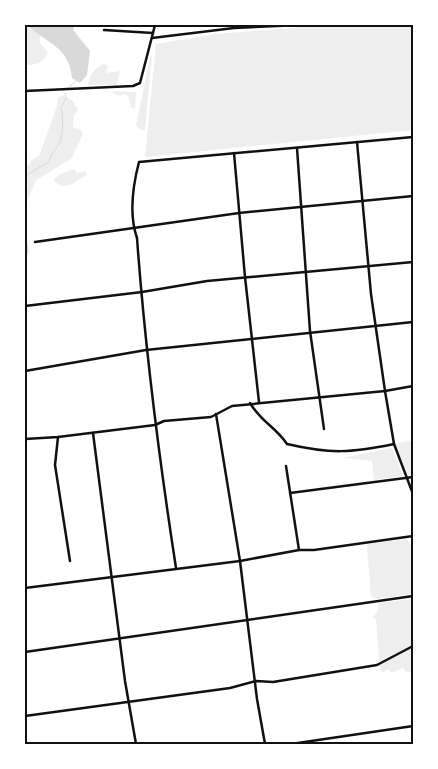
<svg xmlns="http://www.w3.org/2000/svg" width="438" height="769" viewBox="0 0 438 769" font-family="Georgia,serif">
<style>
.green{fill:#eee}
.water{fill:#d9d9d9}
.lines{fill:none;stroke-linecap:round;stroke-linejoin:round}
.stream{stroke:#d9d9d9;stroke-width:1}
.minor{stroke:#111;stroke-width:2.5}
.neatline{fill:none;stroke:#111;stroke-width:2}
</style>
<rect width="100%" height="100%" fill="#fff"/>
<!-- green -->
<g class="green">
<path d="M25,25L40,35V43L48,53C43,63 36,65 26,65Z"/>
<polygon points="328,25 413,25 413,130 145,157 156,44 216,34"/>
<polygon points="152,56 145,130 141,130 136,126 150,57"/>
<path d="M104,64L108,66L106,73L120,71L117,85H88C89,76 95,67 104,64Z"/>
<polygon points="114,91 136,92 135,109 131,107 128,96 124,94 120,96 112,93"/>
<polygon points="63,96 72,100 78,110 74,115 73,128 80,129 83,134 71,159 36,180 28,198 25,213 25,164 30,165 31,160 39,156 57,106 58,97"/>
<polygon points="74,169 77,173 85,171 87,175 70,185 61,186 53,180 60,174"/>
<polygon points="413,440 413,475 408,475 395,444"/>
<polygon points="392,448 403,476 374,480 372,461 342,458"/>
<path d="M407,539C418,551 413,579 413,594L376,599L371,596L367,548L369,544Z"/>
<polygon points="413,599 413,671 406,672 403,668 391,673 389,669 383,672 380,670 376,620 373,617 377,613 379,603"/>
</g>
<!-- water -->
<path class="water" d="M27,25H73L74,31L90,51L87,75L80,83L72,78C69,46 47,44 27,25Z"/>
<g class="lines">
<!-- stream -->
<g class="stream">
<polyline points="69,87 77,80"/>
<path d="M25,180V176L49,162C51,154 55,151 59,144C63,137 64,116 61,108L66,98L65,93"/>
<polyline points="25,232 28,251 25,259"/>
</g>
<!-- minor -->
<g class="minor">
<polyline points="104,30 153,33"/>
<polyline points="152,38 234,28 301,25"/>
<polyline points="25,91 133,86 140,83 155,25"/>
<polyline points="357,142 371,294 385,391 394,444 413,494"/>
<polyline points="297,148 310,331 324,429"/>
<polyline points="234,153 245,277 259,402"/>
<polyline points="35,242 239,213 413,196"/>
<polyline points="25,306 142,292 207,281 413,262"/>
<polyline points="25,371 146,350 413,322"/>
<path d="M250,403C262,423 275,426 287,444C330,454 351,453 394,444"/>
<polyline points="216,414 240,561 257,699 265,744"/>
<polyline points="93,433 125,681 136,744"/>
<polyline points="58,437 55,465 70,561"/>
<polyline points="25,439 58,437 155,425 164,421 211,417 232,406 385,391 413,386"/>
<polyline points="286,466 299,550"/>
<polyline points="290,493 413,477"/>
<path d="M176,568C159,458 145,348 137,238C129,215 133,185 139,162L413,137"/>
<polyline points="25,588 240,561 299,550 314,550 413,536"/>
<polyline points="25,652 413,596"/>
<polyline points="25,716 230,688 256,681 273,682 377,665 413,646"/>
<polyline points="291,744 413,726"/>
</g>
</g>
<!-- border -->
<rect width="438" height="769" fill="none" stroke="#ffffff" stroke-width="52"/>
<rect x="26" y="26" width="386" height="717" class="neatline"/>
</svg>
